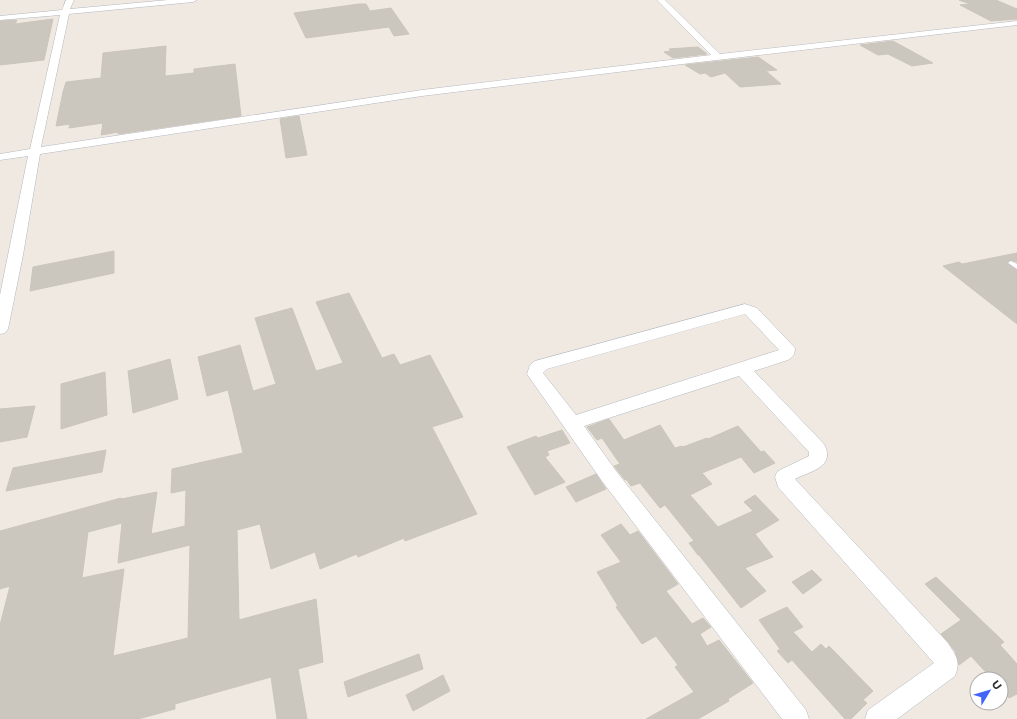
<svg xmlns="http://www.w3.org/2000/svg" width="1017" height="719" viewBox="0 0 1017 719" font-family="Montserrat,sans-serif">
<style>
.building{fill:#cbc7bf;stroke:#cbc5ba;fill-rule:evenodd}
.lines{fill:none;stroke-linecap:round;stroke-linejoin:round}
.service-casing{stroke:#b4b7c1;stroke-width:1}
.minor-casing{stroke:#b4b7c1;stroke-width:1}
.service{fill:#fff;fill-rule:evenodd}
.minor{fill:#fff;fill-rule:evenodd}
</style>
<rect width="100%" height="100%" fill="#efe9e1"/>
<!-- building -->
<g class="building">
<polygon points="959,0 996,0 1017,9 1017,19 991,21 960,5 970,4"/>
<polygon points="359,4 366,4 370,11 391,8 409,34 394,36 389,27 306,38 294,13"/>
<polygon points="53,19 44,60 0,65 0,21 17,20 15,24"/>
<polygon points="893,41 933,63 912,66 888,54 878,55 860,45"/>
<polygon points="166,46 165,76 194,73 194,69 235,64 241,116 118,134 118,132 101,135 103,123 69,128 70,124 56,126 63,92 66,82 101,78 103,53"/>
<polygon points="698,47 707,54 673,58 664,52 671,51 669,49"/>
<polygon points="758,57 777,70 766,71 781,84 740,87 725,73 711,77 705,73 700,74 685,65"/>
<polygon points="299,116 307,155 286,158 280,119"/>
<polygon points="114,251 114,273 30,291 33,267"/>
<polygon points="1017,253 1017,262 1010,260 1007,263 1017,270 1017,324 943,266 959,262 962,264"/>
<path d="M349,293L382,358L394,354L400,365L430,355L463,417L432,427L477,514L405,541L404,538L358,557L357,554L320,569L315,552L271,569L260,524L237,530L239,620L316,599L323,662L298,669L307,719H277L271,677L175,704V709L138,719H0V625L10,586L0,589V531L121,498V499L157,492L151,534L185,526L186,490L171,493L172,469L243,453L228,390L207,396L198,357L240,345L253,391L276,384L255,318L292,308L316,371L343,363L316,302ZM122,523L118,563L190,545L188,638L113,656L124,569L82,578L88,532Z"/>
<polygon points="170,359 178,399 133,413 128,371"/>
<polygon points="105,372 107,415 61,429 61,384"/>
<polygon points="35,406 27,437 0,442 0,409"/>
<polygon points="609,419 624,440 660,425 675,448 682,446 683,447 707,438 708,439 738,426 761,452 764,451 775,463 754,473 741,457 702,473 712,484 690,495 718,527 753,511 744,502 755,495 779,520 755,534 773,557 745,568 766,591 741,608 699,555 698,555 689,543 694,541 665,505 660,508 640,483 631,486 627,480 625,480 614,466 620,464 602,438 597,440 587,427"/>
<polygon points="562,430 570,443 547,451 549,455 545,457 565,482 535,495 507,447 536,436 538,438"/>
<polygon points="106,450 102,472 6,491 13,468"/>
<polygon points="596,474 606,489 576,502 566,487"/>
<polygon points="621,524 630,535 638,531 678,584 666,591 692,624 703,618 711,627 700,634 707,646 719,640 753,683 728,699 729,701 698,719 646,719 694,692 675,667 678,665 656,636 642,644 616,607 618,606 597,572 621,562 601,535"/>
<polygon points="812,570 822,580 803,594 792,582"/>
<polygon points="936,577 1004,642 1000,645 1017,664 1017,694 1009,698 1001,689 1001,679 992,679 971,656 959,665 955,651 941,634 961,620 925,584"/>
<polygon points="787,607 803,627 793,632 812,652 821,644 826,649 829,646 873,691 863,700 867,703 851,719 845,719 792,660 788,663 777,651 780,649 759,620"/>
<polygon points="419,654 423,669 348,697 344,682"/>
<polygon points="443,675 450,691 413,711 406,695"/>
</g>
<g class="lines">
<defs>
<polygon id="service" points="1011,261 1017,264 1017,269 1008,263 1009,262"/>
<g id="minor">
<polygon points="66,0 74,0 70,9 168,0 197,0 193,2 69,14 41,147 422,90 711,55 657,0 665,0 720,54 1017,21 1017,25 691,63 422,96 40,154 23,255 8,329 5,333 0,334 0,295 28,156 0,160 0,154 30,149 60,15 0,20 0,16 62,10"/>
<path d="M745,304L757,308L795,348C795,354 793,357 788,360L754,371L824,444C836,467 811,471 795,479L948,643C956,656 961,661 955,676L897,719H865L868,710L934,663L778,487L775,477L777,472L782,469L809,456V452L739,376L584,426L616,471L806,710L809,719H782L602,481L527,374L530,365L535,361ZM745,314L779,350L576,415L543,373L547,369Z"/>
</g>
</defs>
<!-- service casing -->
<use href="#service" class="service-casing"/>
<!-- minor casing -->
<use href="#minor" class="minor-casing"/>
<!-- service -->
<use href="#service" class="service"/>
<!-- minor -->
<use href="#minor" class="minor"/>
</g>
<!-- north arrow -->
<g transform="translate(989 691) rotate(52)"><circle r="19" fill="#ffffff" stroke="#ababab"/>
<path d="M0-3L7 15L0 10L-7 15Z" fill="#4264fb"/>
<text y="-6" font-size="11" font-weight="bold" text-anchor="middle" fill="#2e2e2e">U</text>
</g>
</svg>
